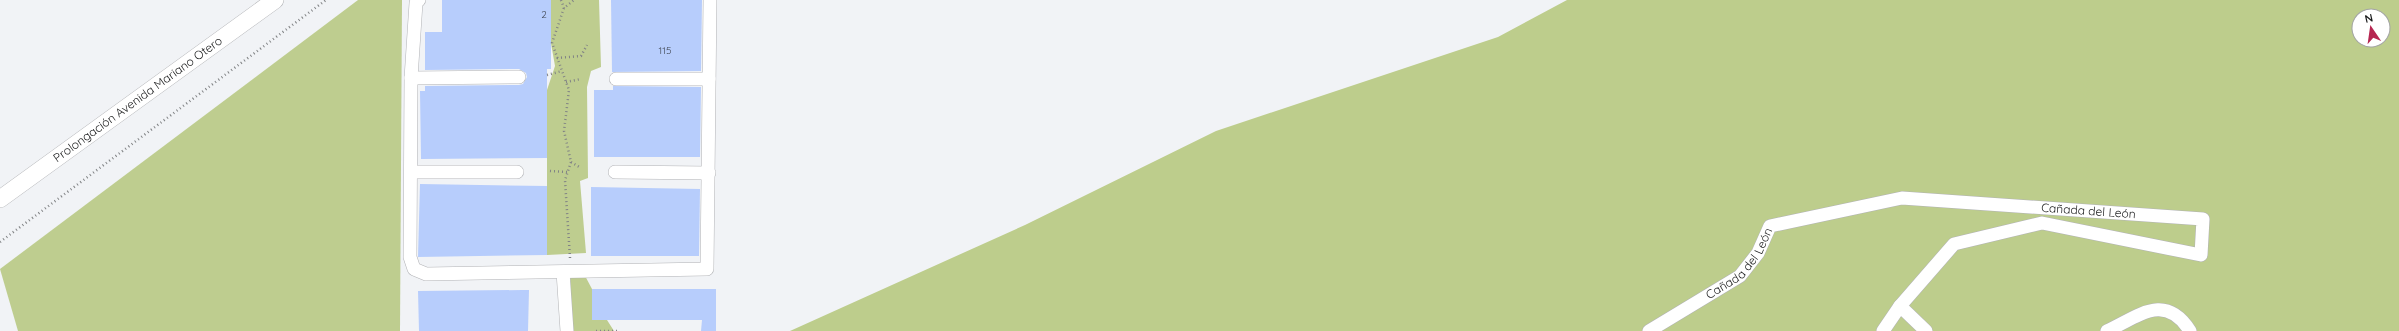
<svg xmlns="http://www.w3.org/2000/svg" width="2399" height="331" viewBox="0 0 2399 331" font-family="Quicksand,sans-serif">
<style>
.green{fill:#becd8f}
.forest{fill:#bdcd8c;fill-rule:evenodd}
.building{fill:#b7cdfc}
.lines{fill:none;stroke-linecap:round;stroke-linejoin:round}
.minor-casing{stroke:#b2b3b6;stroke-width:14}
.tertiary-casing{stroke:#b2b3b6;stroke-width:18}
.path{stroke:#818385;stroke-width:2.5;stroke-dasharray:1 3;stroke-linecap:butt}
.minor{stroke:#fff;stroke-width:13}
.tertiary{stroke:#fff;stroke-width:17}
.labels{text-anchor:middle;stroke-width:4;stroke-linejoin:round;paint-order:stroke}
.number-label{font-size:10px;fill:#414854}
.street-label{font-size:12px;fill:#1a1b1c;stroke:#fff}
</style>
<rect width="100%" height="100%" fill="#f1f3f6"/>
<!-- green -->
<g class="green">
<polygon points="358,0 402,0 400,331 18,331 0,269"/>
<polygon points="549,0 599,0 601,67 591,71 587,87 588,178 580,181 586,253 547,255 547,90 555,66 549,32"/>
<polygon points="571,272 583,272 592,289 592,320 607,320 614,331 565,331"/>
</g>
<!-- forest -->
<path class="forest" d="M1567,0H2399V331H790L1025,225L1216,131L1498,37ZM2359,16H2383V40H2359Z"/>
<!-- building -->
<g class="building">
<polygon points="442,0 551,0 551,69 547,69 547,158 421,159 420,91 425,91 425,86 519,85 523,84 527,77 526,73 519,69 425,70 425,32 442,32"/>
<polygon points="611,0 702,0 701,71 612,72"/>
<polygon points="613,86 701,87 700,157 594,157 594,90 613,90"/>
<polygon points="420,184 547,186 547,255 418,257"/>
<polygon points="591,187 700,189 699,256 591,256"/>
<polygon points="592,289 716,289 716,331 701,331 702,320 592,320"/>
<polygon points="522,290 529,290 528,331 419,331 418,291"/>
</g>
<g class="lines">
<defs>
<g id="minor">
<polyline points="419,0 416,3 411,78 410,257 414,269 426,274 707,269 710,0"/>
<polyline points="411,78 519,77"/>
<polyline points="616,79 709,79"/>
<polyline points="411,172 517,172"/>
<polyline points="615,172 709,173"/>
<polyline points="563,272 567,331"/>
<polyline points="1900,306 1926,331"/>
<path id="s1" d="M1649,331L1740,276L1758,253L1770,226L1902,198L2203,219L2201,255L2042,223L1954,244L1900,306L1883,331"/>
<path d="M2107,331C2139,316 2165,292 2190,331"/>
</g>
<g id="tertiary">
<path id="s2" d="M0,199L275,0"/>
</g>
</defs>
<!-- minor casing -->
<use href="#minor" class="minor-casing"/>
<!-- tertiary casing -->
<use href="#tertiary" class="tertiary-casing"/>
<!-- path -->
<g class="path">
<polyline points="561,0 564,8"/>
<polyline points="557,58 581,56 587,45"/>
<polyline points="547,75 562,71"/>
<polyline points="566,82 581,79"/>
<polyline points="571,162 581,168"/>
<polyline points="550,171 567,172"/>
<polyline points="0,242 326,0"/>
<polyline points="570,258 565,180 571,162 564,131 569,90 552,43 564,8 574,0"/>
<polyline points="596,331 617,331"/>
</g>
<!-- minor -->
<use href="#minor" class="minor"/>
<!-- tertiary -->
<use href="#tertiary" class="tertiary"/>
</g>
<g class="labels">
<!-- number labels -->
<g class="number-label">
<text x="544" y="18">2</text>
<text x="665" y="54">115</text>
</g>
<!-- street labels -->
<g class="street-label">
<text dy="4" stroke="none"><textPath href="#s2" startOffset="170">Prolongación Avenida Mariano Otero</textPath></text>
<text dy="4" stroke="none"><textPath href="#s1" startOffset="487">Cañada del León</textPath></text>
<text dy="4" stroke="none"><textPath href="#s1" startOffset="115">Cañada del León</textPath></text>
</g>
</g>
<!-- north arrow -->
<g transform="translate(2371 28) rotate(347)"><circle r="19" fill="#ffffff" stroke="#a3a4a4"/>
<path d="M0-3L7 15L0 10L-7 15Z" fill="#b62651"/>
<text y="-6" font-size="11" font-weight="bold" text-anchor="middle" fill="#1a1b1c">N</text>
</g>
</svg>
